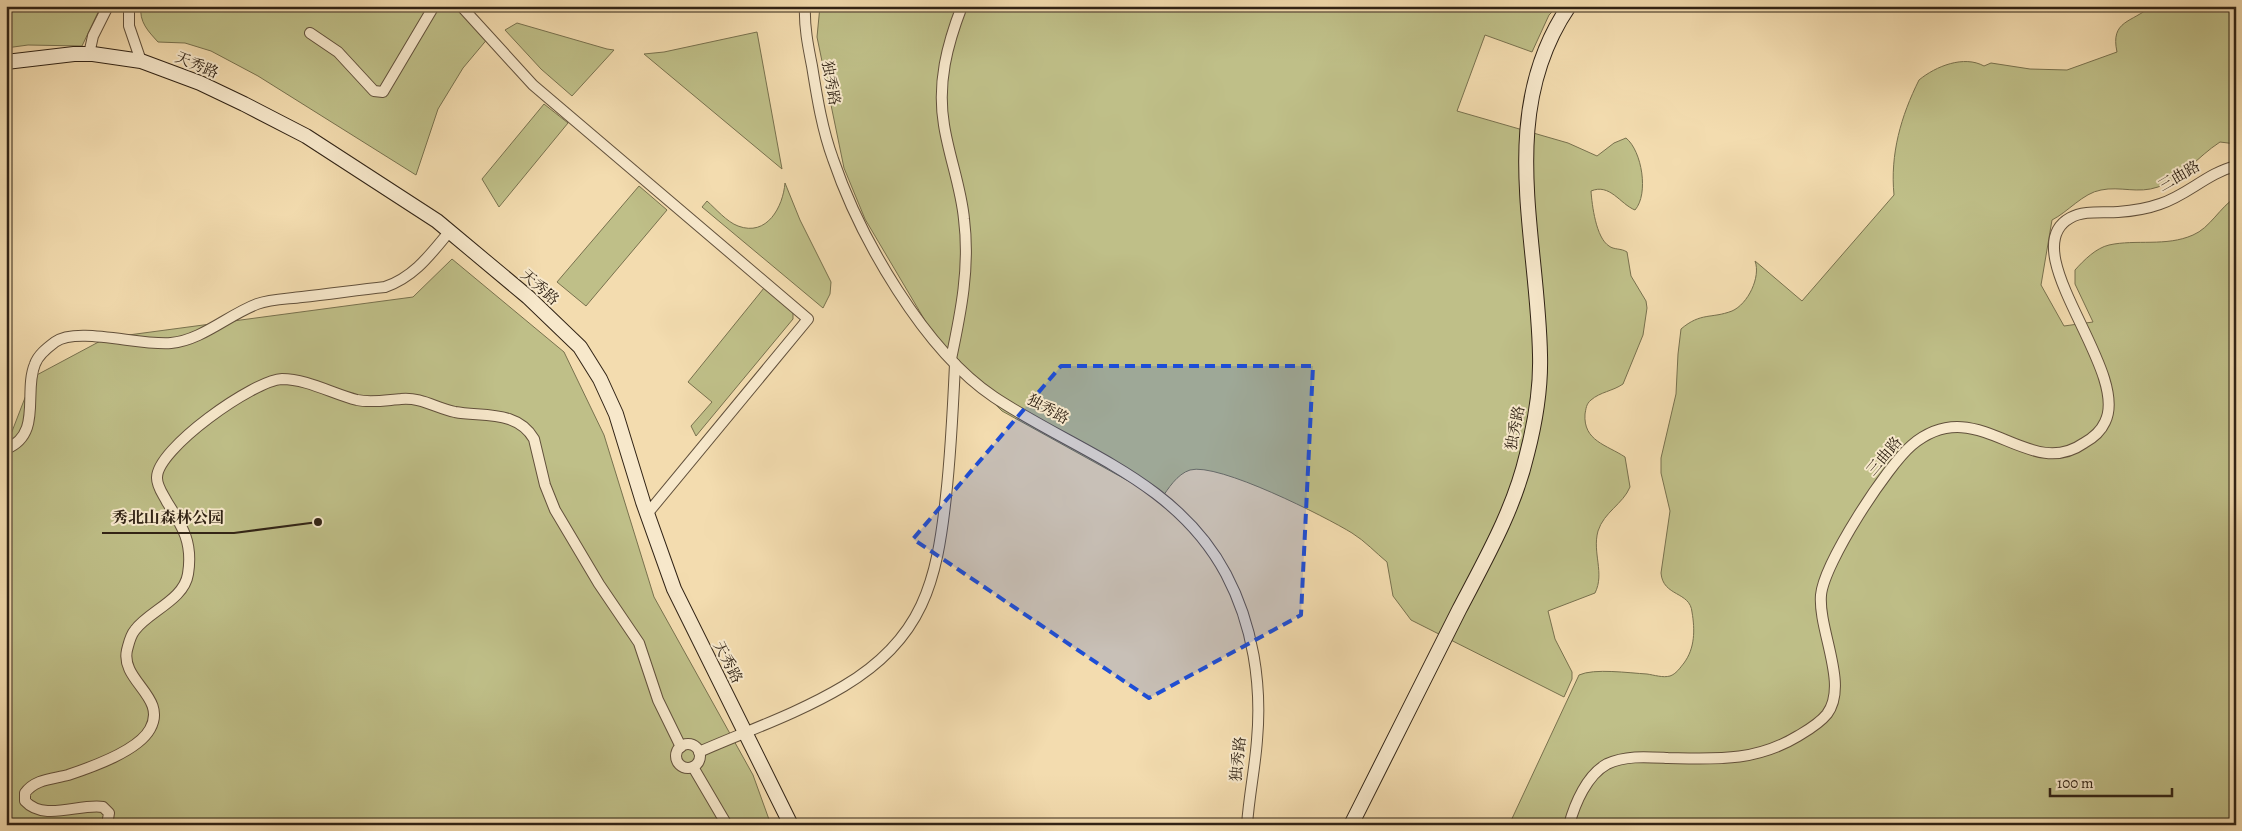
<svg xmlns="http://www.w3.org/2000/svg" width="2242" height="831" viewBox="0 0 2242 831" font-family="Alegreya,'Noto Serif SC',serif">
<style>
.green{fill:#bfbf88;stroke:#78714e}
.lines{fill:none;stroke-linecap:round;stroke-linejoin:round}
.minor-casing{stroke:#62513c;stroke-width:12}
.secondary-casing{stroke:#312315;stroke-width:16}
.minor{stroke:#f7e8cb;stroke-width:10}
.secondary{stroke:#f7e8cb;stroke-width:14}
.marked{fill:#1d4ed8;fill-opacity:0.2;stroke:#1d4ed8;stroke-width:4;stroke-dasharray:10 6;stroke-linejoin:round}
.labels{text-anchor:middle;stroke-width:4;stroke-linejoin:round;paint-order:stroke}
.street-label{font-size:15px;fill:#312315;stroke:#f7e8cb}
.leader{fill:none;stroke:#312315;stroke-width:2}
.callout-dot{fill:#312315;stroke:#f7e8cb;stroke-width:2}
.callout-label{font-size:16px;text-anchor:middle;font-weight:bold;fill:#312315;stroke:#f7e8cb;stroke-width:4;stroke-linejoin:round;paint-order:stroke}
</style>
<rect width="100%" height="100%" fill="#f3dcaf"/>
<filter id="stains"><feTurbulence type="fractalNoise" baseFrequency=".004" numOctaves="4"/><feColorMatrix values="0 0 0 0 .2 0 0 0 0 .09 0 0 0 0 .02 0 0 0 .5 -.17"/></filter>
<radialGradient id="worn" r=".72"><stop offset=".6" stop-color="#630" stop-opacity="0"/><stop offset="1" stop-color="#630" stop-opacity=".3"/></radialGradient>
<!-- green -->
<g class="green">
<polygon points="6,6 57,6 60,10 101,6 82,46 28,45 6,48"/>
<path d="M141,6H461L489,37L463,68L438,109L416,175L258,76L211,51L185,43L158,42C148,31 139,22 141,6Z"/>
<path d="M820,6H1558L1549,15L1532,52L1485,35L1457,111L1568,143L1597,156L1614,143L1626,138C1642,151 1649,194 1635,210C1620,204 1610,183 1591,191C1592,205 1596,238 1609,246C1614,250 1621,248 1627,252L1631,276L1646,301L1647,308L1643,335L1623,384C1613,391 1600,392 1591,400C1586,404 1586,409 1585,414C1583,441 1607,445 1625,457L1630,487C1623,504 1604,512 1598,531C1592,553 1605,573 1595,593L1548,611L1555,639L1572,672V679L1564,697L1411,620L1393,596L1387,562C1376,553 1365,541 1352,533C1326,517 1218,462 1190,470C1177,474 1168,489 1161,499L1002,411L946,356L865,219L844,168L817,37Z"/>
<path d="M2151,6H2236V144L2220,142C2197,157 2184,177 2158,187C2138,194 2120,186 2101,190C2083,193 2068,212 2052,220L2041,285L2064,326L2093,322L2075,284V270C2084,260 2096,248 2109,245C2136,239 2166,247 2193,235C2210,228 2220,207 2236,197V825H1509L1579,675C1594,668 1629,673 1647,674C1654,675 1663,678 1670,676C1676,674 1680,668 1684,663C1695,648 1695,630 1692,612C1690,591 1663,597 1661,573L1670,511L1661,473V458L1676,394L1678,354L1681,329C1701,312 1711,319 1732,311C1748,304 1761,277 1755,261L1802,301L1894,195C1890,154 1901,116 1919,80C1936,66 1964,55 1984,66L1991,63L2030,69L2067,70L2117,52C2110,20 2132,23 2151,6Z"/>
<polygon points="517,23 607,49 614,50 572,96 541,69 505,30"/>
<polygon points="757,32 782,169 644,54 664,52"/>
<polygon points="544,104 568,123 499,207 482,179"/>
<path d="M785,183L800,220L831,282L830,294L823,308L702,207L707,201C716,209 727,222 738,226C767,237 783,207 785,183Z"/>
<polygon points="639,186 667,210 586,306 557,282"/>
<polygon points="452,259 564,352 604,435 654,597 753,775 771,825 12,825 6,804 6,447 33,377 106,338 413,297"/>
<polygon points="764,288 793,312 793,319 696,436 691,426 712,402 688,382"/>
</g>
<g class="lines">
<defs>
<g id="minor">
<polyline points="129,6 129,26 141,61"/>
<polyline points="461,6 533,85 808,319 647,514"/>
<path d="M805,6C804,26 808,46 812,66C817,97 822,129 833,159C860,238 924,350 994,397C1077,452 1176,480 1226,574C1253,625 1262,684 1257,740C1255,768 1249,796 1247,825"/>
<polyline points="310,33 338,52 374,91 383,92 434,6"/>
<polyline points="89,54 93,36 108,6"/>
<path d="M951,359C961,312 970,267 964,219C961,187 949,157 944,125C937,83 947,45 962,6"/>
<path d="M6,449C43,434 23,392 35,364C38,355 47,348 55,342C77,326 140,346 171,343C202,340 228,315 257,304C271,299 287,299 302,297C330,294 357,290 385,287C414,277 430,255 449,232"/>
<circle cx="688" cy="756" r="12"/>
<path d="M699,752C747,731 799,713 844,686C923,639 937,581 946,496C951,452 953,408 955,364"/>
<polyline points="693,767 727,825"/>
<path d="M107,825L109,813L103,807C80,803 44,822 25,801V793C35,779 53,779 68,775C92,767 138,751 150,729C168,697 120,681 127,650C129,643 130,636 135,630C149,611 184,600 188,574C193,543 183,527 167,502C163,494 157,487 157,478C156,449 254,380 282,379C307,379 333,394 357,400C371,403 387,400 401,399C421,397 436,408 455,412C483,417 517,410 534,439L545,485L555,510L599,584L639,643L658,700L681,747"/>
<path d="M1569,825C1575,803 1587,775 1607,764C1626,755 1648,757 1668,758C1716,759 1755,762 1798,736C1808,730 1819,724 1827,714C1849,685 1818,630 1821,595C1824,563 1887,466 1912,445C1978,390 2027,483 2084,443C2093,438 2101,431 2105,422C2131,371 2012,250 2070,218C2084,210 2102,213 2118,212C2132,211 2146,209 2160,204C2188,195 2207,173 2236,166"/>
</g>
<g id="secondary">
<polyline points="6,62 74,54 93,54 141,61 200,83 244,104 306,136 437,221 528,297 580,347 600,379 616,414 643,502 674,589 791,825"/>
<path d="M1351,825C1387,753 1423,682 1459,610C1485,560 1514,510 1527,454C1535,423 1541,388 1540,355C1538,236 1496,113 1569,6"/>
</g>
</defs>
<!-- minor casing -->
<use href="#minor" class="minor-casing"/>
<!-- secondary casing -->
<use href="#secondary" class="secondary-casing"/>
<!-- minor -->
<use href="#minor" class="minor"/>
<!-- secondary -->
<use href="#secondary" class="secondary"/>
</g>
<!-- marked area -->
<path class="marked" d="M1061,366H1313L1301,615L1149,698L913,539Z"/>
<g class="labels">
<!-- street labels -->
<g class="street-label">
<text transform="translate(197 65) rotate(23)" y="5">天秀路</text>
<text transform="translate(831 83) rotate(80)" y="5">独秀路</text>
<text transform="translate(2179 176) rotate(-30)" y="5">三曲路</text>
<text transform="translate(540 287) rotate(42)" y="5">天秀路</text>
<text transform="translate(1048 409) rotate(29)" y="5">独秀路</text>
<text transform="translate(1515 428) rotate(-79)" y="5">独秀路</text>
<text transform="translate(1884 456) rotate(-50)" y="5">三曲路</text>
<text transform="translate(728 662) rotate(63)" y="5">天秀路</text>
<text transform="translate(1238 759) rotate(-84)" y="5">独秀路</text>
</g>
</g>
<!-- callouts -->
<path class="leader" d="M318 522L234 533H102"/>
<circle class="callout-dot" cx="318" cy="522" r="5"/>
<g class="callout-label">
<text x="168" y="523">秀北山森林公园</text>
</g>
<!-- margin -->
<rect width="2242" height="831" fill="none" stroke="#f3dcaf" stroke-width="25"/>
<rect x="8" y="8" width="2227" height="816" fill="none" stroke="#312315" stroke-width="2.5"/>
<rect x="12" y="12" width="2217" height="806" fill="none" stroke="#312315"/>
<!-- scale -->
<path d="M2050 788v8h122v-8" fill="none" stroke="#312315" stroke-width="2.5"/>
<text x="2057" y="788" font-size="15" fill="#312315" stroke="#f7e8cb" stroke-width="4" paint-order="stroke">100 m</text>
<rect width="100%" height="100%" filter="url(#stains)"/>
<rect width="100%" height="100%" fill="url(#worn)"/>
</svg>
